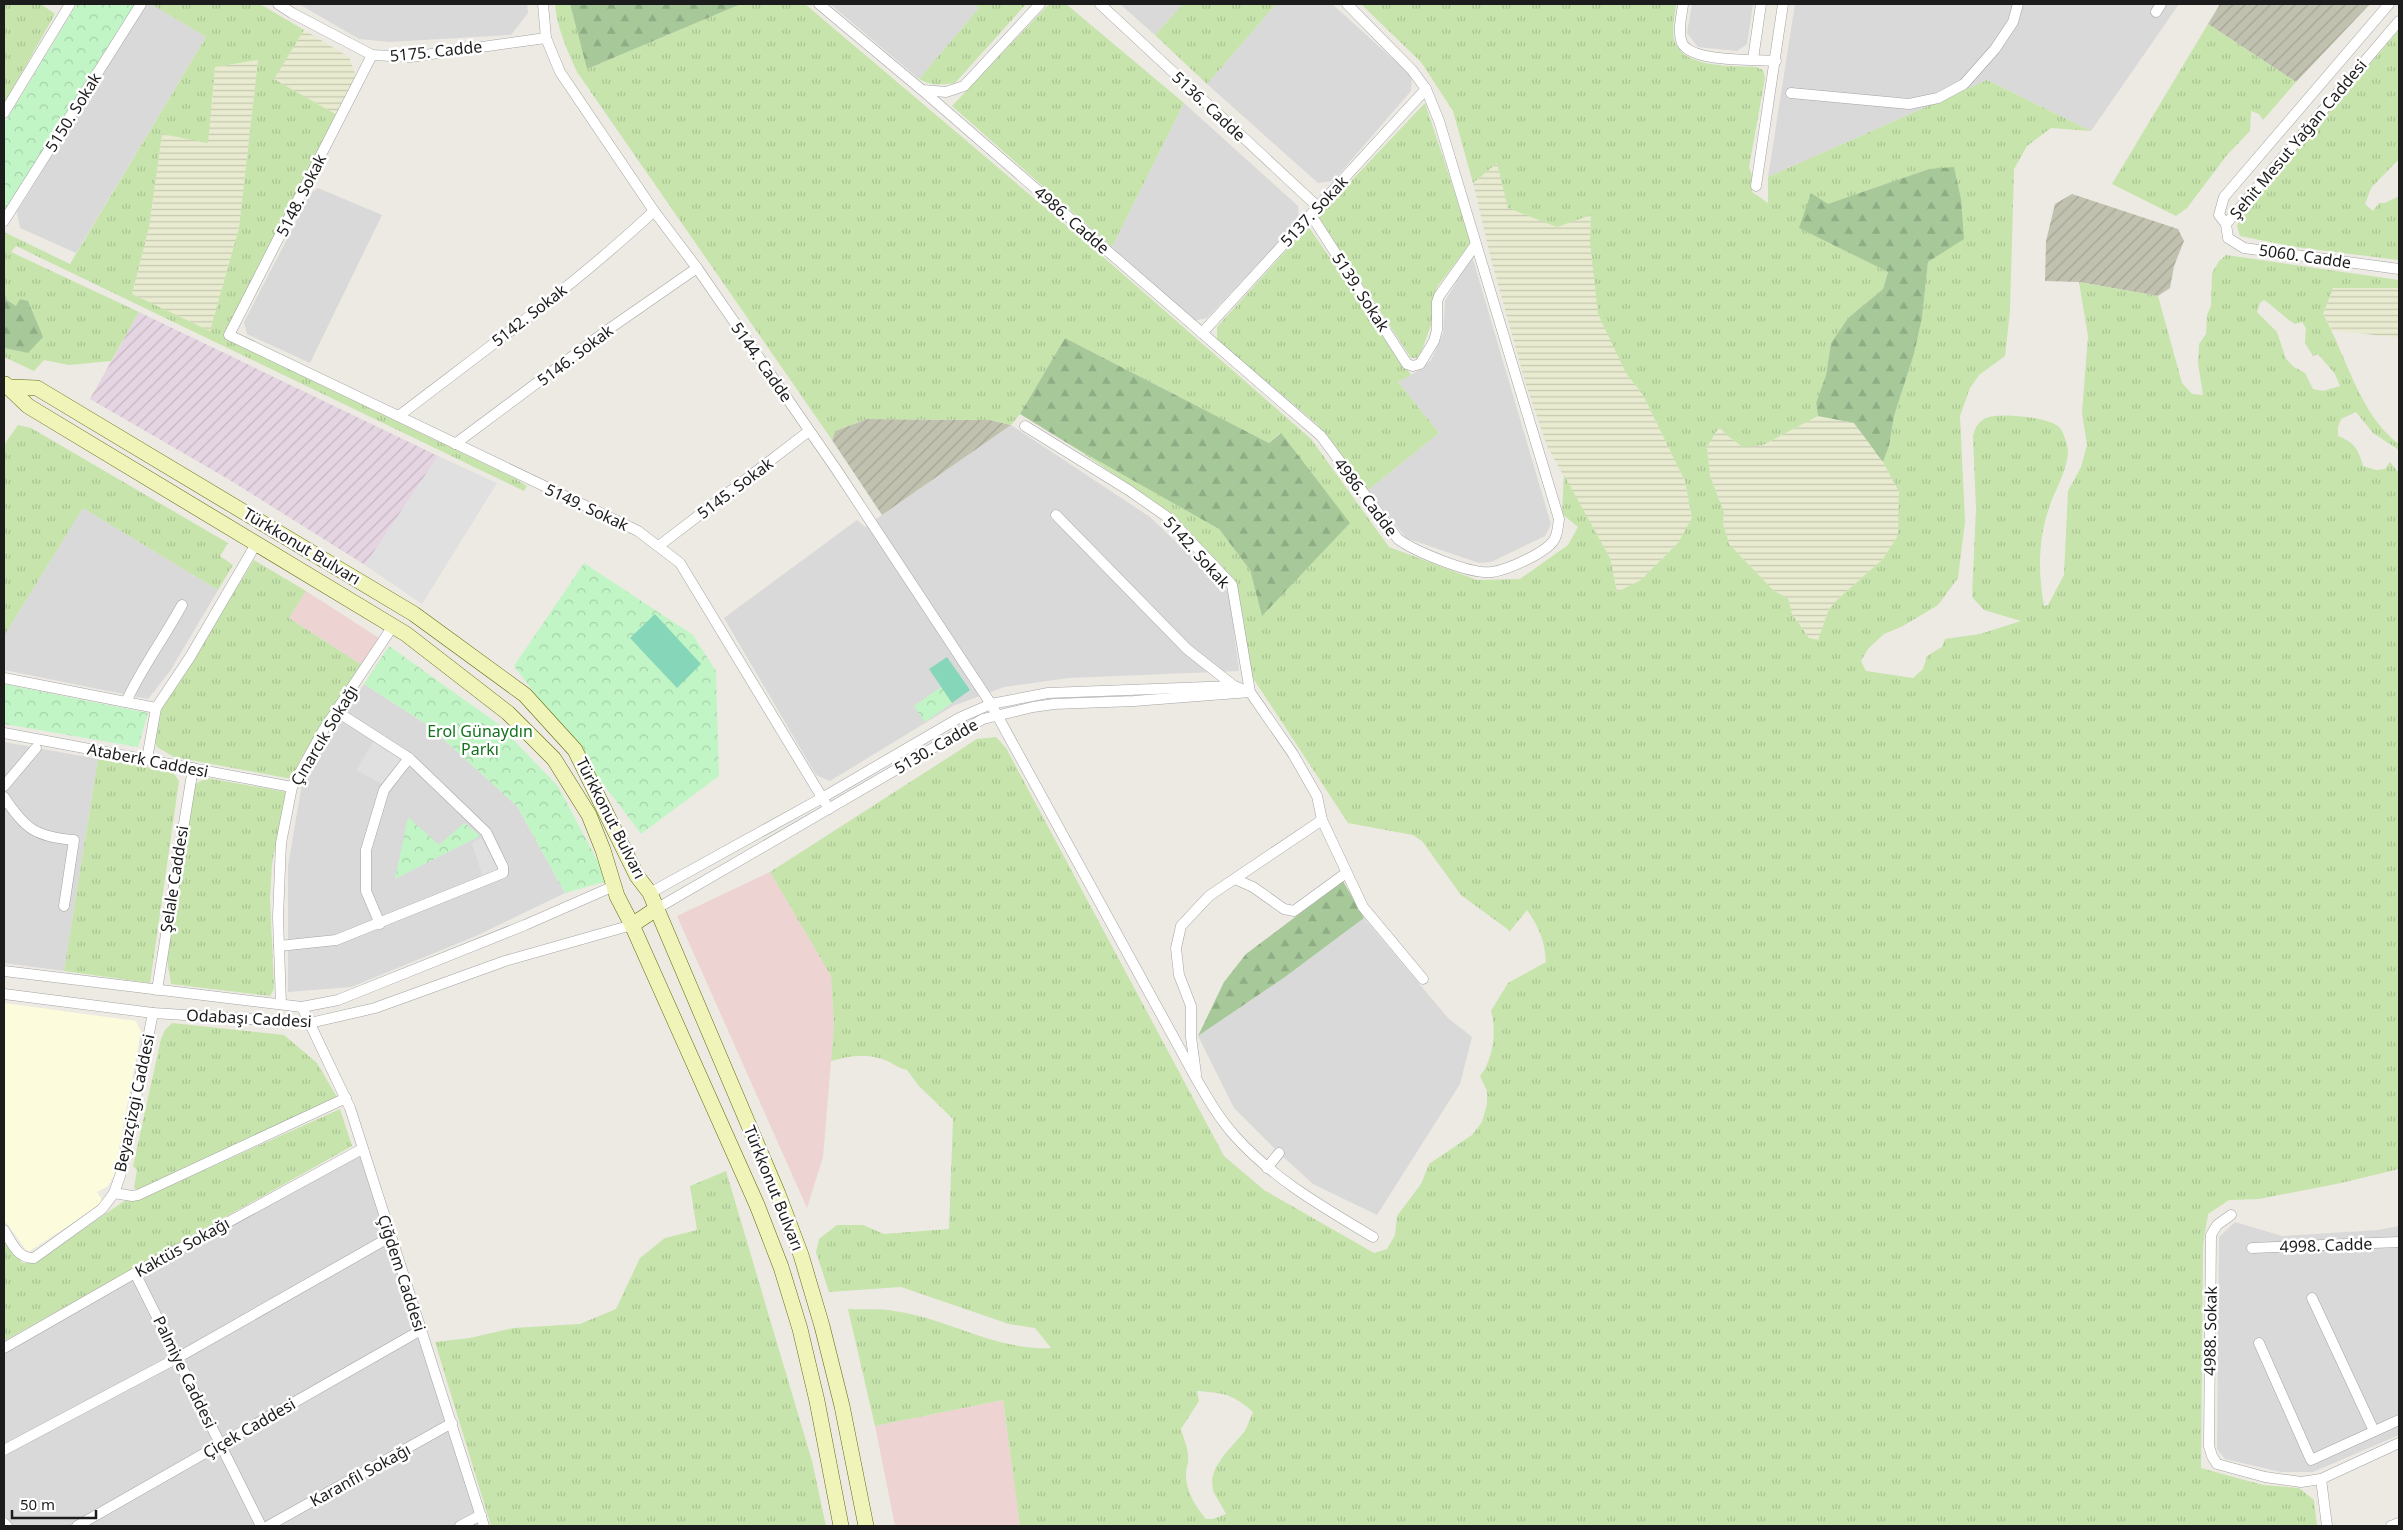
<svg xmlns="http://www.w3.org/2000/svg" width="2403" height="1530" viewBox="0 0 2403 1530" font-family="'Noto Sans',sans-serif">
<style>
.residential{fill:#dad9d9}
.commercial{fill:#edd4d3}
.industrial{fill:url(#industrial-furrows)}
.education{fill:#fcfcdc}
.construction{fill:url(#construction-furrows)}
.farmland{fill:url(#farmland-rules)}
.grass{fill:url(#grass-tufts);fill-rule:evenodd}
.forest{fill:url(#forest-firs)}
.park{fill:url(#park-crowns)}
.pitch{fill:#86d7b9}
.parking{fill:#e0e0e0}
.lines{fill:none;stroke-linecap:round;stroke-linejoin:round}
.street-casing{stroke:#a3a3a3;stroke-width:11}
.secondary-casing{stroke:#5e6a0c;stroke-width:16}
.street{stroke:#fff;stroke-width:10}
.secondary{stroke:#f0f4b9;stroke-width:15}
.labels{text-anchor:middle;stroke-width:5;stroke-linejoin:round;paint-order:stroke}
.street-label{font-size:16px;fill:#1c1c1c;stroke:#fff}
.park-label{font-size:16px;fill:#13721c;stroke:#fff}
</style>
<defs>
<pattern id="industrial-furrows" width="10" height="10" patternUnits="userSpaceOnUse" patternTransform="scale(1.25)"><rect width="10" height="10" fill="#e5d5e2"/><path d="M-1 1l2-2M0 10L10 0M9 11l2-2" fill="none" stroke="#c4b6c1"/></pattern>
<pattern id="construction-furrows" width="10" height="10" patternUnits="userSpaceOnUse" patternTransform="scale(1.25)"><rect width="10" height="10" fill="#c0c1af"/><path d="M-1 1l2-2M0 10L10 0M9 11l2-2" fill="none" stroke="#a4a596"/></pattern>
<pattern id="farmland-rules" width="6" height="5" patternUnits="userSpaceOnUse" patternTransform="scale(1.25)"><rect width="6" height="5" fill="#e8ebcf"/><path d="M0 2.5h6" fill="none" stroke="#c6c9b1"/></pattern>
<pattern id="grass-tufts" width="24" height="20" patternUnits="userSpaceOnUse" patternTransform="scale(1.25)"><rect width="24" height="20" fill="#c6e4ab"/><path d="M3 7l-1-3M5 7V3M7 7l1-3M15 17l-1-3M17 17v-4M19 17l1-3" fill="none" stroke="#aac393"/></pattern>
<pattern id="forest-firs" width="22" height="20" patternUnits="userSpaceOnUse" patternTransform="scale(1.25)"><rect width="22" height="20" fill="#a7c99a"/><path d="M5 1l3.5 6h-7zM16 11l3.5 6h-7z" fill="#8fac84"/></pattern>
<pattern id="park-crowns" width="20" height="18" patternUnits="userSpaceOnUse" patternTransform="scale(1.25)"><rect width="20" height="18" fill="#c2f5c6"/><path d="M2 6a3 3 0 1 1 6 0M12 15a3 3 0 1 1 6 0" fill="none" stroke="#a6d1aa"/></pattern>
</defs>
<rect width="100%" height="100%" fill="#edeae3"/>
<!-- residential -->
<g class="residential">
<polygon points="146,4 151,4 206,37 76,253 20,228 17,212"/>
<polygon points="299,4 527,4 528,13 511,35 389,42 359,39"/>
<polygon points="830,4 974,4 979,8 919,79"/>
<polygon points="1120,4 1183,4 1155,35"/>
<polygon points="1276,4 1332,4 1412,76 1411,91 1333,181 1318,183 1207,84"/>
<polygon points="1692,4 1753,4 1747,44 1737,51 1698,47 1687,33"/>
<polygon points="1795,4 2179,4 2091,131 1987,80 1768,177"/>
<polygon points="1184,103 1298,206 1299,220 1207,318 1194,321 1112,247"/>
<polygon points="318,188 382,215 310,363 247,334 244,322 311,193"/>
<polygon points="1472,256 1551,524 1545,536 1491,562 1479,563 1406,538 1368,490 1439,433 1398,382 1421,369 1431,360 1443,334 1445,301"/>
<polygon points="1011,425 1150,517 1229,593 1239,671 1069,678 1004,687 953,706 830,781 816,775 724,618 857,520 865,527"/>
<polygon points="83,508 218,590 170,671 148,699 4,670 4,636"/>
<polygon points="364,684 429,726 517,806 565,893 476,936 351,987 288,992 288,866 303,778"/>
<polygon points="4,742 98,759 64,971 4,963"/>
<polygon points="1364,918 1448,1018 1472,1037 1460,1084 1377,1215 1313,1184 1279,1153 1234,1108 1198,1036 1285,977"/>
<polygon points="362,1149 483,1526 7,1526 4,1523 4,1349"/>
<polygon points="2235,1222 2282,1236 2378,1230 2399,1226 2399,1435 2313,1472 2281,1472 2225,1459 2217,1449 2219,1237"/>
</g>
<!-- commercial -->
<g class="commercial">
<polygon points="306,591 379,638 362,665 289,618"/>
<polygon points="770,872 831,976 834,1026 823,1157 807,1208 677,916"/>
<polygon points="1003,1400 1020,1526 895,1526 875,1426"/>
</g>
<!-- industrial -->
<polygon class="industrial" points="139,312 438,456 365,565 228,479 90,399"/>
<!-- education -->
<polygon class="education" points="4,1003 136,1021 141,1032 114,1175 108,1186 97,1192 102,1200 100,1205 28,1252 4,1220"/>
<!-- construction -->
<g class="construction">
<polygon points="2220,4 2370,4 2296,82 2208,24"/>
<polygon points="2072,194 2178,229 2184,241 2174,266 2170,288 2158,296 2079,282 2045,281 2046,241 2055,204"/>
<polygon points="867,419 990,420 1011,425 882,515 832,440 835,431"/>
</g>
<!-- farmland -->
<g class="farmland">
<polygon points="304,30 349,57 356,76 337,115 274,79"/>
<polygon points="258,60 239,228 210,331 132,294 149,227 162,134 212,105 215,67"/>
<polygon points="1497,163 1591,215 1590,241 1626,373 1643,395 1685,481 1692,518 1678,543 1641,580 1617,592 1610,558 1548,448 1527,388 1492,263 1473,183"/>
<polygon points="2333,288 2399,288 2399,338 2332,330 2323,314"/>
<polygon points="1818,416 1854,423 1883,462 1899,492 1900,503 1898,535 1883,559 1841,596 1829,609 1818,640 1809,638 1792,614 1788,598 1774,591 1729,544 1723,523 1724,512 1710,476 1707,447 1720,426 1729,437 1763,445"/>
</g>
<!-- grass -->
<g class="grass">
<polygon points="4,4 41,4 55,14 4,104"/>
<path d="M151,4H260L304,30L274,79L337,115L226,339L514,478L527,486L524,491L16,246L11,252L139,312L111,361L69,365L44,360L34,371L4,357V348L28,353L16,306L7,300L4,290V232L70,264L206,37ZM258,60L239,228L210,331L132,294L149,227L162,134L208,143L215,67Z"/>
<path d="M555,4H570L587,69L741,4H805L1101,255L1311,439L1389,547L1477,580L1520,579L1568,545L1578,527L1562,514L1564,475L1610,558L1617,592L1641,580L1678,543L1692,518L1685,481L1643,395L1626,373L1598,314L1590,241L1591,215L1557,227L1508,208L1497,163L1473,183L1453,111L1421,62L1361,4H1676C1675,14 1671,33 1675,42C1684,68 1733,66 1756,67L1763,70L1765,78L1749,167L1752,175V192L1768,203V177L1987,80L2091,131L2051,128L2027,146L2014,169L2010,310L2005,356L1979,375L1970,388L1960,416L1965,521L1958,578L1938,605L1903,626L1884,634L1868,649L1861,661L1866,671L1913,678L1923,669L1927,656L1942,647L1945,639L1980,634L2021,621L1984,610L1972,597L1976,508L1973,436C1975,428 1978,422 1986,418C1998,412 2051,417 2060,428C2064,433 2067,444 2068,450C2068,469 2055,490 2049,508C2038,540 2038,573 2044,606L2048,605L2064,575L2068,491L2081,467L2087,445L2082,413L2088,336L2079,282L2158,296L2182,383L2192,394L2203,395L2198,363L2199,344L2206,334L2207,315L2211,306L2212,273L2219,261L2226,255L2399,280V288H2333L2323,314C2346,355 2360,416 2399,444V450L2373,433L2356,412L2341,419L2338,427V436C2354,442 2359,450 2363,466L2376,470L2385,469L2390,462L2399,473V1169L2341,1183L2259,1199L2229,1200L2208,1214L2203,1245L2201,1468L2263,1485L2299,1488L2314,1500L2317,1526H1020L1003,1400L875,1426L848,1309C863,1310 879,1308 894,1311C947,1318 996,1351 1051,1348L1035,1328L1009,1324L901,1287L829,1292L816,1252L819,1239L837,1225H863L884,1234L949,1229L953,1119L918,1085L907,1070C895,1067 892,1062 882,1059C863,1053 849,1056 831,1061L834,1026L831,976L770,872L977,739L996,737L1006,748L1224,1156L1264,1190L1374,1253L1387,1249L1395,1235L1397,1216L1421,1184L1429,1164L1472,1135L1482,1122L1487,1104V1091L1480,1076C1493,1060 1497,1031 1491,1011L1508,983L1546,962C1545,941 1539,927 1527,910L1510,931L1461,895L1422,841L1413,835L1348,823L1251,675L1235,580L1173,514L1072,446L1219,529L1250,570L1262,615L1280,433L1269,443L1065,338L1020,414L1011,425L990,420L867,419L835,431L832,440L577,72C567,50 557,28 555,4ZM1929,169L1964,238L1928,262L1922,318L1914,354L1894,416L1889,446L1883,462L1899,492L1898,535L1883,559L1841,596L1829,609L1818,640L1809,638L1792,614L1788,598L1774,591L1729,544L1723,523L1724,512L1710,476L1707,447L1719,427L1729,437L1743,447L1763,445L1818,416L1816,403L1826,375L1831,343L1848,318L1883,289L1888,272L1800,228L1811,194L1828,205ZM2264,300C2275,307 2284,318 2295,324L2302,322L2306,328L2305,343L2313,356L2318,354L2335,374L2340,386L2323,391L2313,389L2305,373L2294,367L2286,359L2277,332L2257,312L2260,303ZM1197,1391C1224,1393 1233,1394 1253,1412L1245,1431L1224,1455L1216,1467L1212,1478L1213,1491L1226,1514L1213,1519H1206C1195,1506 1185,1490 1186,1472C1186,1468 1188,1465 1188,1461C1189,1449 1184,1440 1181,1429L1199,1401Z"/>
<path d="M974,4H1026L955,83C942,85 931,86 919,79L979,8Z"/>
<polygon points="1049,4 1066,4 1184,103 1112,247 952,106"/>
<polygon points="1183,4 1276,4 1207,84 1155,35"/>
<polygon points="2208,24 2296,82 2263,120 2259,114 2251,111 2250,131 2227,155 2187,208 2176,216 2112,184"/>
<polygon points="2399,30 2399,159 2371,188 2365,204 2373,211 2379,203 2385,203 2399,196 2399,260 2295,247 2240,236 2237,226 2241,214"/>
<polygon points="1425,103 1471,242 1437,287 1434,296 1431,325 1419,358 1411,358 1318,216"/>
<polygon points="1308,226 1411,375 1398,382 1439,433 1368,490 1317,424 1217,340 1217,327"/>
<polygon points="18,425 31,428 228,543 220,556 233,565 218,590 83,508 4,636 4,445"/>
<polygon points="254,560 306,591 289,618 362,665 301,758 292,779 174,757 157,747 154,741 162,708"/>
<polygon points="98,759 172,771 179,781 150,983 64,971"/>
<polygon points="207,778 286,792 272,864 270,898 274,989 270,996 171,984 166,953 195,784"/>
<polygon points="172,1023 284,1035 317,1063 337,1097 194,1165 136,1190 134,1187 137,1170 133,1166 161,1039 165,1030"/>
<polygon points="340,1109 352,1146 4,1341 4,1237 22,1263 34,1263 123,1202 167,1187"/>
<polygon points="726,1171 812,1461 826,1526 491,1526 435,1342 470,1338 513,1328 580,1324 616,1309 640,1258 665,1238 697,1230 690,1186"/>
</g>
<!-- forest -->
<g class="forest">
<polygon points="570,4 741,4 587,69"/>
<polygon points="1954,167 1961,199 1964,239 1928,262 1922,318 1914,354 1894,416 1889,446 1883,462 1854,423 1818,416 1816,403 1826,375 1831,343 1848,318 1883,289 1888,272 1799,228 1811,193 1828,204 1929,169"/>
<polygon points="4,290 7,300 16,306 20,299 28,301 43,337 28,353 4,348"/>
<polygon points="1065,338 1269,443 1281,433 1350,523 1262,616 1250,570 1219,529 1072,446 1020,414"/>
<polygon points="1343,881 1364,918 1285,977 1198,1036 1224,982 1246,954"/>
</g>
<!-- park -->
<g class="park">
<polygon points="77,4 136,4 4,214 4,124"/>
<polygon points="584,563 693,635 716,671 719,776 641,834 514,666"/>
<polygon points="389,646 497,723 558,786 608,881 565,893 517,806 429,726 364,684"/>
<polygon points="4,684 148,713 138,747 4,724"/>
<polygon points="941,687 952,703 925,722 914,706"/>
<polygon points="408,817 439,845 464,823 480,836 395,879"/>
</g>
<!-- pitch -->
<g class="pitch">
<polygon points="655,614 701,664 677,688 630,638"/>
<polygon points="947,657 970,690 952,703 929,669"/>
</g>
<!-- parking -->
<g class="parking">
<polygon points="438,456 497,483 422,604 365,565"/>
<polygon points="373,742 401,760 382,784 356,770"/>
<polygon points="481,838 498,870 483,878 472,843"/>
</g>
<g class="lines">
<defs>
<g id="street">
<polyline points="278,4 292,13 372,55 410,57 546,38"/>
<path d="M543,4L546,38L560,72L654,211L697,268L836,469L991,704L1197,1080C1208,1099 1219,1118 1234,1135C1273,1179 1323,1207 1373,1237"/>
<path d="M819,4L922,90L1321,436L1398,539C1414,551 1471,575 1492,572C1507,570 1549,552 1555,538C1558,532 1558,524 1559,519L1439,121L1426,89L1412,70L1347,4"/>
<polyline points="1100,4 1318,207"/>
<path d="M1683,4C1682,15 1677,31 1682,43C1692,63 1756,59 1776,61"/>
<polyline points="2156,12 2161,4"/>
<polyline points="372,55 229,335 638,531 680,563 829,809"/>
<polyline points="1753,59 1761,4"/>
<polyline points="923,90 946,92 964,86 1040,4"/>
<polyline points="1791,93 1909,104 1938,98 1964,84 1995,49 2013,22 2018,4"/>
<polyline points="4,113 70,4"/>
<polyline points="1756,186 1783,4"/>
<polyline points="1311,215 1407,364 1413,366 1420,364 1434,341 1437,330 1437,302 1439,296 1476,244"/>
<polyline points="4,221 141,4"/>
<polyline points="2226,224 2219,215 2224,197 2389,4"/>
<polyline points="2226,224 2399,21"/>
<polyline points="2226,224 2228,238 2244,248 2399,269"/>
<polyline points="1202,333 1426,89"/>
<path d="M400,415C486,349 575,285 654,211"/>
<polyline points="455,444 609,329 697,268"/>
<polyline points="1056,515 1187,649 1234,686 1250,692 1293,754 1317,796 1322,820 1363,907 1423,979"/>
<polyline points="660,545 809,431"/>
<polyline points="4,678 156,708"/>
<path d="M126,702C141,669 164,638 182,605"/>
<polyline points="4,733 292,787"/>
<polyline points="147,759 156,708 190,657 256,544"/>
<polyline points="4,786 36,748"/>
<path d="M4,797C25,829 36,837 74,840L64,906"/>
<polyline points="1235,879 1253,887 1284,909 1294,911 1346,873"/>
<polyline points="650,893 822,798 959,718 991,704 1048,693 1234,686"/>
<polyline points="656,909 983,719 1033,707 1054,704 1134,701 1250,692 1232,585 1170,519 1130,491 1025,426"/>
<polyline points="380,924 366,891 366,850 384,790 409,758"/>
<polyline points="279,946 336,940 503,873 503,867 486,832 409,758 336,711"/>
<polyline points="4,971 302,1007 338,1000 525,925 614,886"/>
<polyline points="157,990 193,768"/>
<polyline points="4,994 153,1013 310,1023 375,1008 505,961 632,925"/>
<polyline points="281,1004 278,917 281,843 292,787 324,729 393,626"/>
<polyline points="302,1007 350,1108 484,1526"/>
<polyline points="1196,1074 1191,1037 1191,1006 1179,975 1176,948 1181,926 1209,896 1322,820"/>
<polyline points="1267,1168 1279,1153"/>
<polyline points="114,1193 132,1196 138,1195 346,1098"/>
<polyline points="2231,1215 2217,1225 2211,1235 2209,1446 2212,1456 2217,1464 2265,1477 2301,1482 2321,1479 2399,1443"/>
<path d="M4,1230C11,1242 18,1259 34,1258L102,1209L114,1193L121,1173L153,1013"/>
<polyline points="2252,1248 2399,1242"/>
<polyline points="135,1273 261,1526"/>
<polyline points="2312,1298 2374,1431"/>
<polyline points="2259,1343 2311,1460 2399,1420"/>
<polyline points="4,1348 135,1273 362,1149"/>
<polyline points="4,1450 179,1357 390,1237"/>
<polyline points="2321,1479 2327,1526"/>
<polyline points="4,1523 7,1526"/>
<polyline points="77,1526 421,1330"/>
<polyline points="268,1526 452,1423"/>
<polyline points="460,1526 481,1515"/>
<polyline points="2391,1526 2399,1523"/>
</g>
<g id="secondary">
<polyline points="5,384 28,406 406,634 508,713 554,759 589,815 603,850 617,896 632,925 757,1205 781,1267 800,1329 817,1401 841,1526"/>
<polyline points="10,387 37,388 414,614 525,695 575,750 637,876 650,893 778,1194 801,1255 822,1326 842,1406 866,1526"/>
<polyline points="632,925 656,909"/>
</g>
</defs>
<!-- street casing -->
<use href="#street" class="street-casing"/>
<!-- secondary casing -->
<use href="#secondary" class="secondary-casing"/>
<!-- street -->
<use href="#street" class="street"/>
<!-- secondary -->
<use href="#secondary" class="secondary"/>
</g>
<g class="labels">
<!-- street labels -->
<g class="street-label">
<text transform="translate(436 51) rotate(-6)" y="6">5175. Cadde</text>
<text transform="translate(1209 106) rotate(43)" y="6">5136. Cadde</text>
<text transform="translate(73 112) rotate(-58)" y="6">5150. Sokak</text>
<text transform="translate(2298 139) rotate(-50)" y="6">Şehit Mesut Yağan Caddesi</text>
<text transform="translate(301 195) rotate(-63)" y="6">5148. Sokak</text>
<text transform="translate(1314 211) rotate(-47)" y="6">5137. Sokak</text>
<text transform="translate(1072 220) rotate(41)" y="6">4986. Cadde</text>
<text transform="translate(2305 256) rotate(8)" y="6">5060. Cadde</text>
<text transform="translate(1361 292) rotate(57)" y="6">5139. Sokak</text>
<text transform="translate(529 315) rotate(-38)" y="6">5142. Sokak</text>
<text transform="translate(575 355) rotate(-37)" y="6">5146. Sokak</text>
<text transform="translate(762 362) rotate(55)" y="6">5144. Cadde</text>
<text transform="translate(735 488) rotate(-37)" y="6">5145. Sokak</text>
<text transform="translate(1366 497) rotate(53)" y="6">4986. Cadde</text>
<text transform="translate(587 507) rotate(25)" y="6">5149. Sokak</text>
<text transform="translate(302 546) rotate(31)" y="6">Türkkonut Bulvarı</text>
<text transform="translate(1197 552) rotate(48)" y="6">5142. Sokak</text>
<text transform="translate(324 735) rotate(-59)" y="6">Çınarcık Sokağı</text>
<text transform="translate(936 746) rotate(-30)" y="6">5130. Cadde</text>
<text transform="translate(148 760) rotate(11)" y="6">Ataberk Caddesi</text>
<text transform="translate(611 818) rotate(63)" y="6">Türkkonut Bulvarı</text>
<text transform="translate(174 879) rotate(-81)" y="6">Şelale Caddesi</text>
<text transform="translate(249 1018) rotate(3)" y="6">Odabaşı Caddesi</text>
<text transform="translate(134 1103) rotate(-78)" y="6">Beyazçizgi Caddesi</text>
<text transform="translate(774 1188) rotate(68)" y="6">Türkkonut Bulvarı</text>
<text transform="translate(2326 1245) rotate(-2)" y="6">4998. Cadde</text>
<text transform="translate(182 1247) rotate(-29)" y="6">Kaktüs Sokağı</text>
<text transform="translate(402 1273) rotate(72)" y="6">Çiğdem Caddesi</text>
<text transform="translate(2210 1331) rotate(-89)" y="6">4988. Sokak</text>
<text transform="translate(185 1372) rotate(64)" y="6">Palmiye Caddesi</text>
<text transform="translate(249 1428) rotate(-30)" y="6">Çiçek Caddesi</text>
<text transform="translate(360 1475) rotate(-29)" y="6">Karanfil Sokağı</text>
</g>
<!-- park labels -->
<g class="park-label">
<text x="480" y="737">Erol Günaydın<tspan x="480" dy="18">Parkı</tspan></text>
</g>
</g>
<!-- border -->
<rect width="2403" height="1530" fill="none" stroke="#1c1c1c" stroke-width="10"/>
<!-- scale -->
<path d="M12 1510v8h84v-8" fill="none" stroke="#1c1c1c" stroke-width="2.5"/>
<text x="20" y="1510" font-size="15" fill="#1c1c1c" stroke="#ffffff" stroke-width="4" paint-order="stroke">50 m</text>
</svg>
